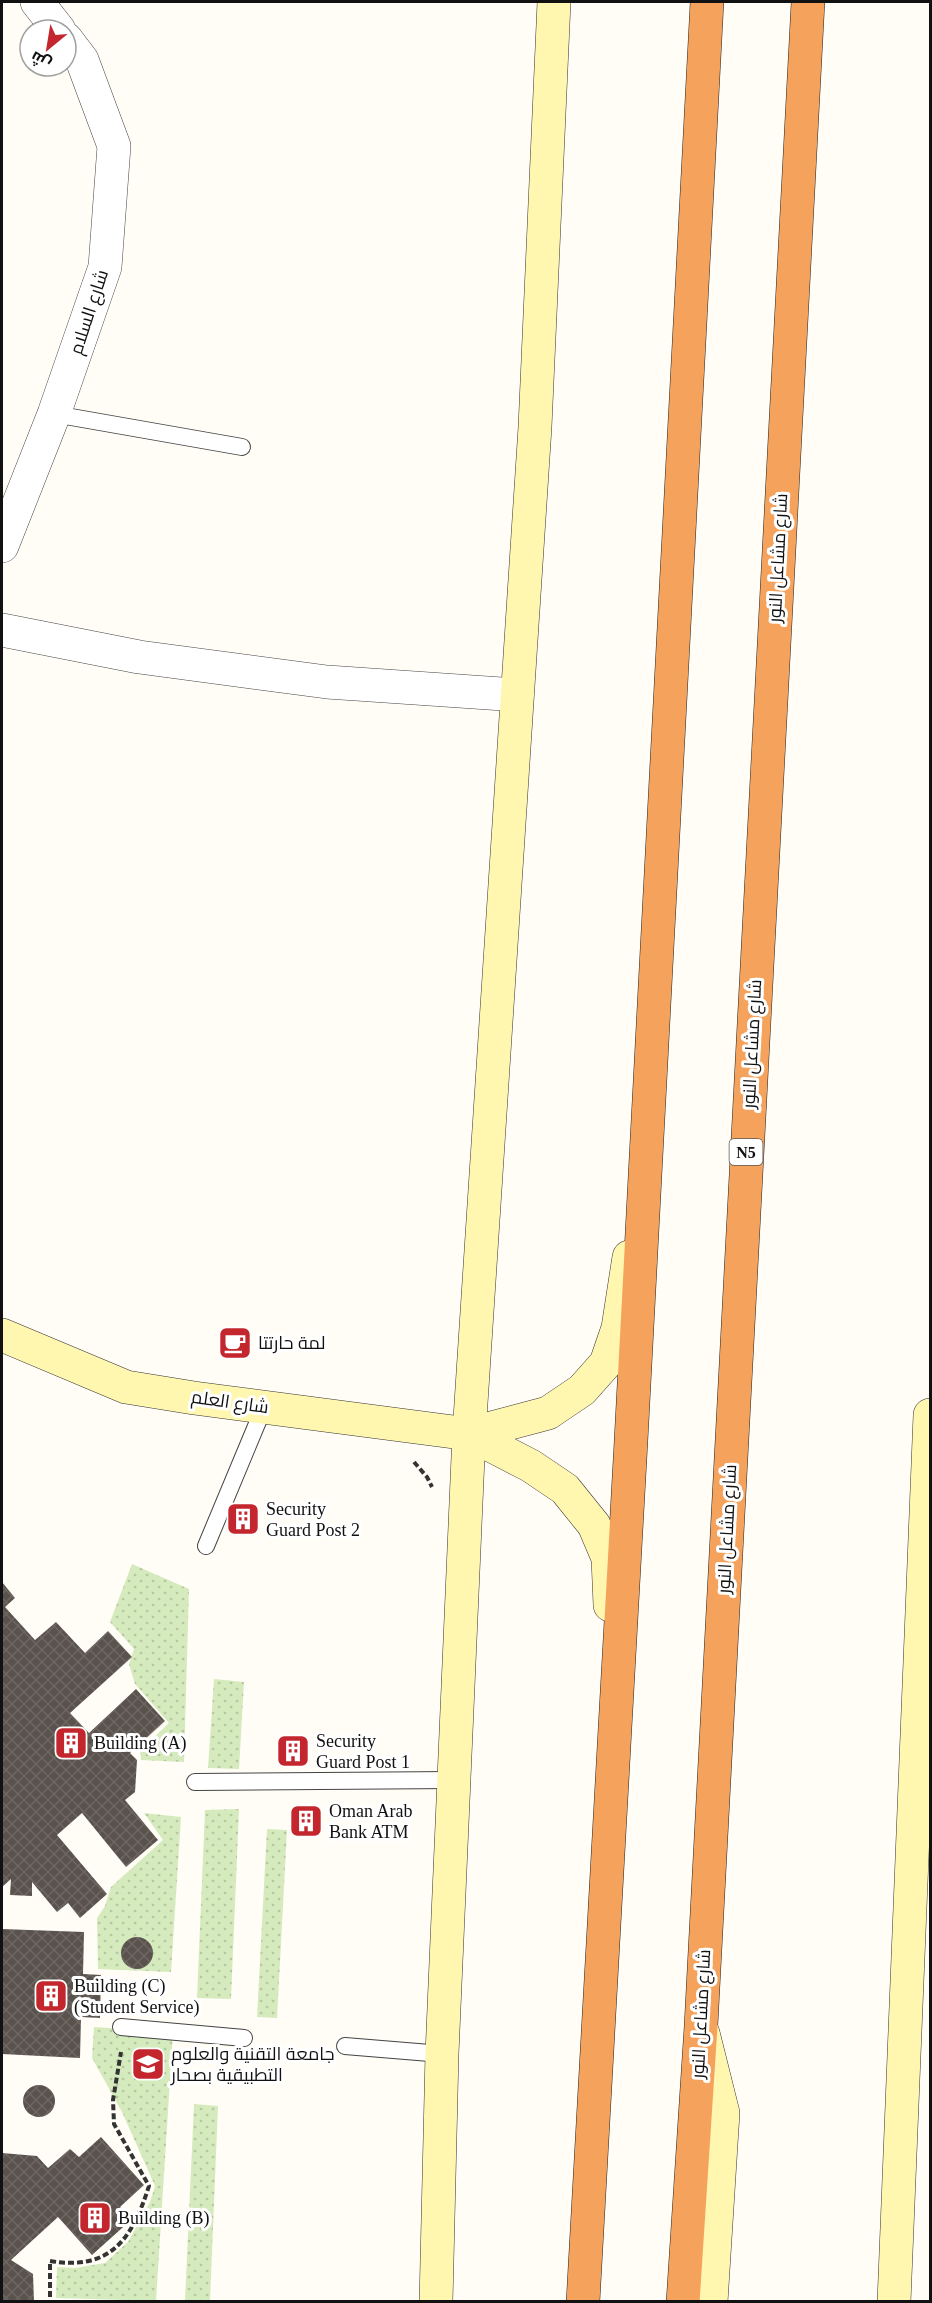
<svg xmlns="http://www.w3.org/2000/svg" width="932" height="2303" viewBox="0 0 932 2303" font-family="'Times New Roman',Cairo,serif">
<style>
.grass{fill:url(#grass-dots)}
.building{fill:url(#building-cross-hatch)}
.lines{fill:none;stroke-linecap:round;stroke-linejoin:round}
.lane-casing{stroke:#444;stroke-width:18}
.street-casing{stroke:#444;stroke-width:34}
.secondary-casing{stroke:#333;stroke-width:34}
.highway-casing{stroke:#222;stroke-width:34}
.path{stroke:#333;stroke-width:4;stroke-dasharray:6 3;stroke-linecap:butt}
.lane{stroke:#fff;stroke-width:16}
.street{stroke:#fff;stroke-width:33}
.secondary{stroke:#fff6b0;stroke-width:33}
.highway{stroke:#f5a25d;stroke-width:33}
.labels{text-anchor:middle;stroke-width:6;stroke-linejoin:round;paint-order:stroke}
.shield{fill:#fff;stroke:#585858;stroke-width:1.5}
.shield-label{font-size:16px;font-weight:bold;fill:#111}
.street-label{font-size:18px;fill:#111;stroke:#fff}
.poi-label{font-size:18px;fill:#111;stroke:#fff;text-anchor:start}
</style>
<defs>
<pattern id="grass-dots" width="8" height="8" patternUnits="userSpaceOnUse" patternTransform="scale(1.5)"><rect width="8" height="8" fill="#d5ebbd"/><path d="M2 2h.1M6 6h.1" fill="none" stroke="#b6c8a1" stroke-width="1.8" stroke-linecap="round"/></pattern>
<pattern id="building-cross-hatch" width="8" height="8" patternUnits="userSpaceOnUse" patternTransform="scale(1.5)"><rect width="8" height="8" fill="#5a524d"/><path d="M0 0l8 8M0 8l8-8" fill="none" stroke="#6d6662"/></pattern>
</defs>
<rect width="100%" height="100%" fill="#fffdf5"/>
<!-- grass -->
<g class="grass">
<polygon points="132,1564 189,1589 184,1762 141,1760 140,1751 169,1723 135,1684 129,1664 134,1649 110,1622"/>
<polygon points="214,1679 244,1682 239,1769 208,1768"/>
<polygon points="239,1809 231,1999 197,1998 205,1810"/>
<polygon points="144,1813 181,1817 171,1972 98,1969 97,1918 105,1906 111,1887 163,1840"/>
<polygon points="267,1829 287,1830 277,2018 257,2017"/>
<polygon points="94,2027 173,2032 156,2301 56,2298 57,2267 75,2268 105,2263 128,2242 150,2202 155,2186 122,2112 92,2058"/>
<polygon points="194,2104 218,2106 210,2301 185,2301"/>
</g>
<!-- building -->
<g class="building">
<polygon points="240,1504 258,1514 245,1535 228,1525"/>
<polygon points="2,1582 15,1598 5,1607 35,1640 56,1622 85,1653 108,1631 132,1657 70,1713 89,1733 136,1689 165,1721 130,1753 137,1760 135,1792 125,1800 158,1840 126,1867 82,1813 57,1835 107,1894 80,1918 68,1903 57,1912 32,1882 32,1896 10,1895 11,1879 2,1887"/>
<polygon points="283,1735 305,1736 304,1766 282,1765"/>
<polygon points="296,1809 318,1811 316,1833 294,1831"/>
<polygon points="2,1929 84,1932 83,1974 101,1975 100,2018 81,2017 80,2058 2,2054"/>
<circle cx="137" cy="1953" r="16"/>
<circle cx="39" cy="2101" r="16"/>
<polygon points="101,2137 144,2185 120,2207 131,2220 92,2255 58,2217 11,2260 33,2274 34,2302 2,2302 2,2153 37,2156 48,2168 70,2149 79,2157"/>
</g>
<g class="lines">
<defs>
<g id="lane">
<polyline points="54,414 242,447"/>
<polyline points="206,1546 264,1407"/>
<polyline points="195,1782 453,1780"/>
<polyline points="121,2027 244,2038"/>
<polyline points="345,2046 442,2054"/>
</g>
<g id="street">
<polyline points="37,2 59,30"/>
<polyline points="2,546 54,414 105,267 114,146 82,60 66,39"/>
<polyline points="2,630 139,657 327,682 517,695"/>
</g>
<g id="secondary">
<polyline points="2,1335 126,1387 194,1398 469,1434 531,1466 565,1489 594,1525 608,1558 610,1605"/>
<polyline points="469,1434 548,1413 582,1390 606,1363 618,1328 629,1257"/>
<polyline points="703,2033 723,2113 711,2302"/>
<polyline points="436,2302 442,2054 469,1434 535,427 554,2"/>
<polyline points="894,2302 930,1415"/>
</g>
<g id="highway">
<polyline points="583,2302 631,1441 707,2"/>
<polyline points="683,2302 701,2026 808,2"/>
</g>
</defs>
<!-- lane casing -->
<use href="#lane" class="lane-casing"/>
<!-- street casing -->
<use href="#street" class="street-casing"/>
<!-- secondary casing -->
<use href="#secondary" class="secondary-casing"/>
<!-- highway casing -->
<use href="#highway" class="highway-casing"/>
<!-- path -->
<g class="path">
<polyline points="414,1462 427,1477 432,1487"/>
<path d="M50,2297V2261C111,2271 132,2239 149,2186L114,2124L113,2100L121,2052"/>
</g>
<!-- lane -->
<use href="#lane" class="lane"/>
<!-- street -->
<use href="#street" class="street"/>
<!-- secondary -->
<use href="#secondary" class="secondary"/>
<!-- highway -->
<use href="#highway" class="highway"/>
</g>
<!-- icons -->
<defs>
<symbol id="cafe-square" viewBox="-11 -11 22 22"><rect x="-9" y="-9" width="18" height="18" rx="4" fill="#c4262e" stroke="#fff"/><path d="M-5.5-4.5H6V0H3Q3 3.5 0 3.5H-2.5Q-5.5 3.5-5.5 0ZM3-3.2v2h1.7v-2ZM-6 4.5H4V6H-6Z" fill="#fff"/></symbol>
<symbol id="building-square" viewBox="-11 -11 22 22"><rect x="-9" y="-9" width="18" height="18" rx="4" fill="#c4262e" stroke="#fff"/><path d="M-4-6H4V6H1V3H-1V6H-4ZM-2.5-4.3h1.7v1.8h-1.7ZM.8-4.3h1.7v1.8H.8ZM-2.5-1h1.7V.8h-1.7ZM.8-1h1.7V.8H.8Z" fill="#fff"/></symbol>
<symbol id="university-square" viewBox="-11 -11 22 22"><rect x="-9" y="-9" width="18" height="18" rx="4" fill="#c4262e" stroke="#fff"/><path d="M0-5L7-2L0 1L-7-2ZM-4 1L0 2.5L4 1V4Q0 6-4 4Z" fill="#fff"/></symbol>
</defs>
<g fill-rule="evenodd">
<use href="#cafe-square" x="216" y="1324" width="38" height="38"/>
<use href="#building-square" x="224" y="1500" width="38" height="38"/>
<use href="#building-square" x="52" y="1724" width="38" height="38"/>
<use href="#building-square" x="274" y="1732" width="38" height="38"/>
<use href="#building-square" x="287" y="1802" width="38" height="38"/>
<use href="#building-square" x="32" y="1977" width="38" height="38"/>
<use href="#university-square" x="129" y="2045" width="38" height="38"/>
<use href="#building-square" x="76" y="2199" width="38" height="38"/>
</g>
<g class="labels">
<!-- shield labels -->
<rect class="shield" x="729.5" y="1139" width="33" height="26" rx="4.5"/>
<g class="shield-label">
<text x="746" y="1158">N5</text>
</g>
<!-- street labels -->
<g class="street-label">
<text transform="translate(89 312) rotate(-72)" y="6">شارع السلام</text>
<text transform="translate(778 558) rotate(-87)" y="6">شارع مشاعل النور</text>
<text transform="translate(752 1044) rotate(-87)" y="6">شارع مشاعل النور</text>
<text transform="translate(230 1402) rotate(8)" y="6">شارع العلم</text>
<text transform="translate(727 1529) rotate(-87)" y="6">شارع مشاعل النور</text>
<text transform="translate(701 2014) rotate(-87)" y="6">شارع مشاعل النور</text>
</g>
<!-- poi labels -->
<g class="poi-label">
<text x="258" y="1349">لمة حارتتا</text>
<text x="266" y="1515">Security<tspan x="266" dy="21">Guard Post 2</tspan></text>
<text x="316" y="1747">Security<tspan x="316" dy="21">Guard Post 1</tspan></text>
<text x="94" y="1749">Building (A)</text>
<text x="329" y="1817">Oman Arab<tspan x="329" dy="21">Bank ATM</tspan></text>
<text x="74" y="1992">Building (C)<tspan x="74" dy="21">(Student Service)</tspan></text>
<text x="171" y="2060">جامعة التقنية والعلوم<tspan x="171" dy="21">التطبيقية بصحار</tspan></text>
<text x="118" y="2224">Building (B)</text>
</g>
</g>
<!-- border -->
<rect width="932" height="2303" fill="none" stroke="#111111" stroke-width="6"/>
<!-- north arrow -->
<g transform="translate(48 48) rotate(210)"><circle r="28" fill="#ffffff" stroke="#a0a0a0" stroke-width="1.5"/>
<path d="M0-4.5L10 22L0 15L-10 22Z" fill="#c4262e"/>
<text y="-9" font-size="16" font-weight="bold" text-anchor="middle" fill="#111111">ش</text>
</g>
</svg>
